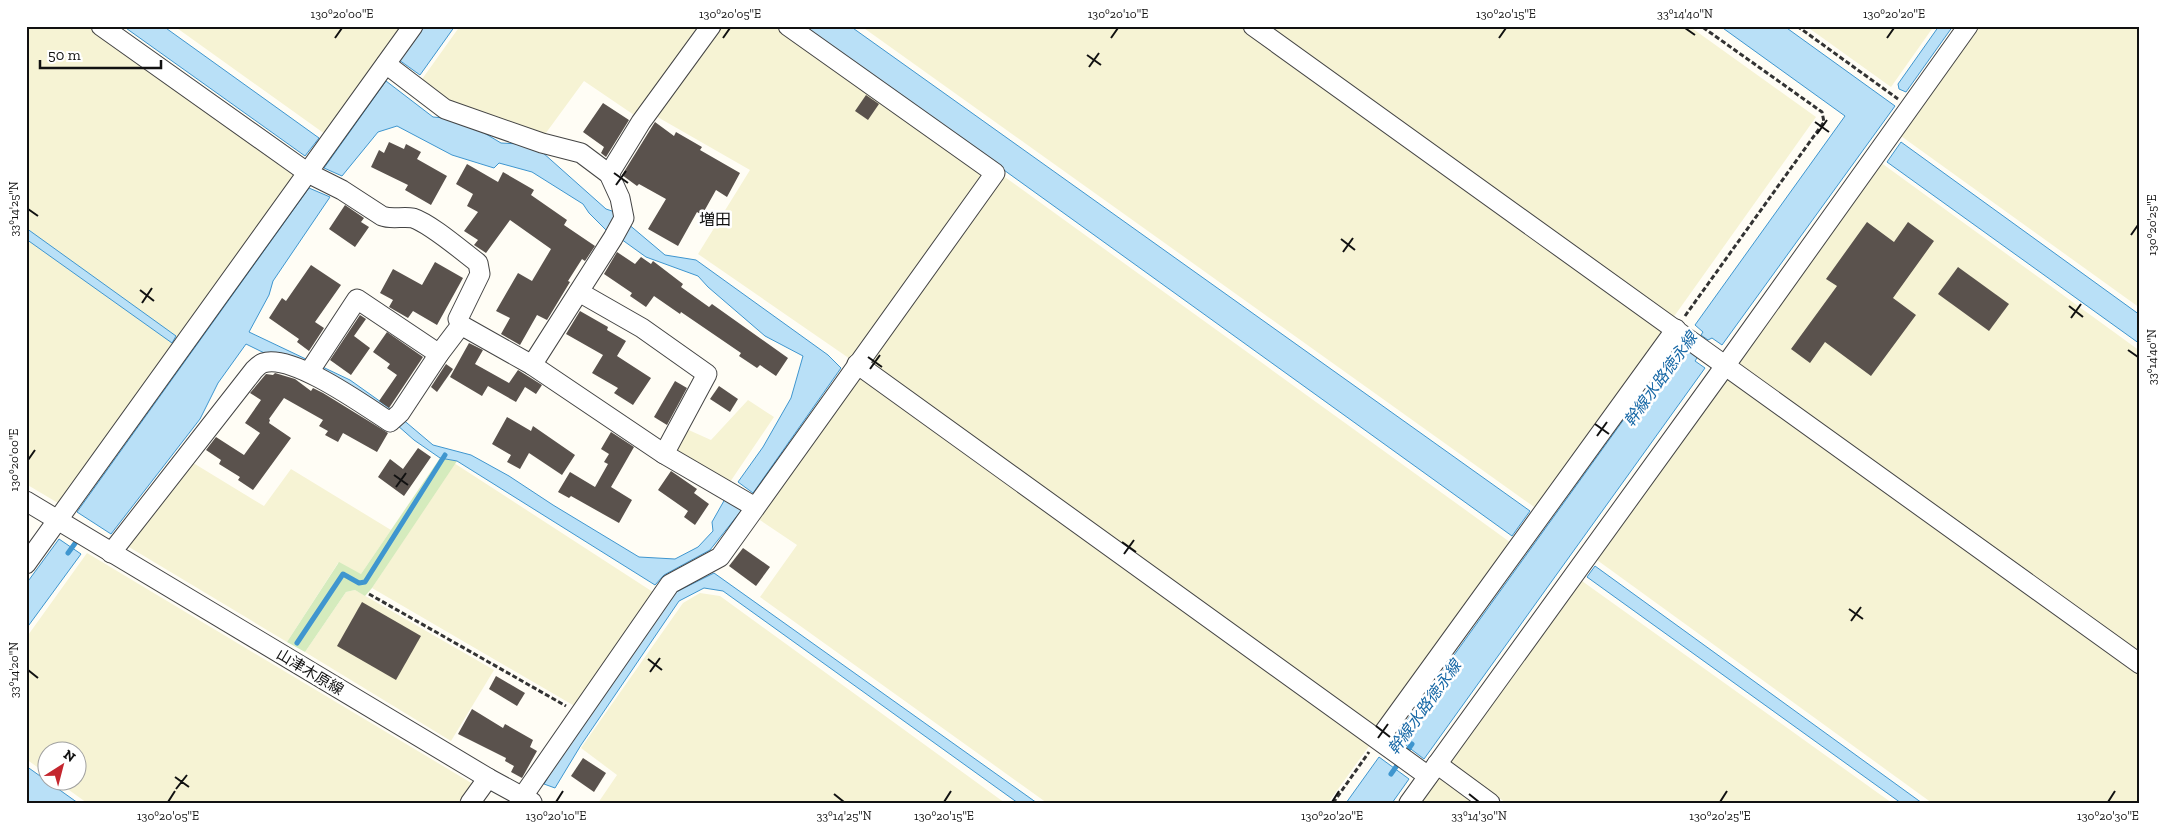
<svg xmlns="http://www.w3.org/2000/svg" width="2166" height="829" viewBox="0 0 2166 829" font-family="'Zilla Slab','Noto Sans JP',serif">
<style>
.farmland{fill:#f6f3d4}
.green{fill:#d5ebbd}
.water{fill:#b9e0f7;stroke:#3f96cf}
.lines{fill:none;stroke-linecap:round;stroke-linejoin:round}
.stream{stroke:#3f96cf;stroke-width:5}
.building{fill:#5a524d}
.minor-casing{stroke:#444;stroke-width:21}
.path{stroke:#333;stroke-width:3;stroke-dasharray:5 2.5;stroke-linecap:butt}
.minor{stroke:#fff;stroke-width:19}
.ticks{fill:none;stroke:#111;stroke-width:2}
.labels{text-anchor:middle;stroke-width:5;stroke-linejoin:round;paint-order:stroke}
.street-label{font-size:15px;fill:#111;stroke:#fff}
.neighbourhood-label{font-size:16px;fill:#111;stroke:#fff}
.water-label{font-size:16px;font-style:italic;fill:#1768a6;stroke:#fff}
.neatline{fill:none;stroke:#111;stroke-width:2}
.ticks-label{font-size:12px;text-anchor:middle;fill:#111}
</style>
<rect width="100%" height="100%" fill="#fffdf5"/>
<!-- farmland -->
<g class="farmland">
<polygon points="26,26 87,26 296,177 63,506 26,484"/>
<polygon points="174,26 404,26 325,134"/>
<polygon points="460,26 701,26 637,117 584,81 543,137 451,105 420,82"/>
<polygon points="720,26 776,26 988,176 853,361 698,254 750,170 654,115"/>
<polygon points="861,26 1689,26 1816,117 1537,509"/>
<polygon points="1806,26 1934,26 1891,87"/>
<polygon points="1979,26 2140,26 2140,308 1901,136"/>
<polygon points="1880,162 2140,351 2140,657 1735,365"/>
<polygon points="1002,175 1514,545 1379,732 864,361"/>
<polygon points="857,373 1372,742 1328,803 1047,803 760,597 797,545 754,516"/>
<polygon points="1728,378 2140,673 2140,803 1932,803 1597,560"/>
<polygon points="748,400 774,417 728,485 670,452 682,427 711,440"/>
<polygon points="190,461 264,506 291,469 391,530 361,574 338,563 287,642 124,544"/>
<polygon points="454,463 656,594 578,708 372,588"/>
<polygon points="87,553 473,784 459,803 87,803 58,782 78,782 78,752 48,752 47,774 26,759 26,638"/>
<polygon points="1582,581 1892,803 1506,803 1450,762"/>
<polygon points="355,590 494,670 451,741 305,652 346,592"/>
<polygon points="700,593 720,596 1005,803 598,803 617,775 581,748 683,603"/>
<polygon points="1440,776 1477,803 1421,803"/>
</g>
<!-- green -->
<polygon class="green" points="440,458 457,461 372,588 365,596 355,590 346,592 305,652 287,642 339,562 361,574"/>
<!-- water -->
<g class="water">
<polygon points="123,26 163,26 319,138 305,156"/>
<polygon points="423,26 455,26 420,75 399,60"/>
<polygon points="804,26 850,26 1530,511 1512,536"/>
<polygon points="1720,26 1784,26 1895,106 1722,345 1712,338 1708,340 1701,335 1703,332 1695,325 1845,116"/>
<polygon points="1939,26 1953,26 1906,92 1899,89 1898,84"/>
<polygon points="386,81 433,117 445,118 476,128 501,143 520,144 542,152 606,209 615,212 615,224 608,232 589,213 583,204 532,172 499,163 494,168 452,155 397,126 378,132 342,176 324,168"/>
<polygon points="1901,142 2140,315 2140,344 1887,162"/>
<polygon points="309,188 330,197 273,281 269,295 249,332 350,380 388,407 433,445 471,455 509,476 553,505 639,557 675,559 698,547 713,531 712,522 725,499 737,506 741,511 710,550 664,575 655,585 457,461 440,458 414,440 380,410 246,344 218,383 200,419 111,534 77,512"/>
<polygon points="627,223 665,255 696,260 828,355 841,368 753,493 738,482 763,447 791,398 803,356 765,336 708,287 698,276 646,257 621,239"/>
<polygon points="26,228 176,336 172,343 26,239"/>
<polygon points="1676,347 1685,354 1689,348 1699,355 1695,361 1705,368 1424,759 1395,737"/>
<polygon points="59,539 81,554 26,629 26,584"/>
<polygon points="1595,566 1922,803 1901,803 1587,577"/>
<polygon points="714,573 1037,803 1018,803 723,591 704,588 679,601 581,745 555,788 544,784 573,737 672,594"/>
<polygon points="1379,757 1409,779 1392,803 1346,803"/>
<polygon points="26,766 78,803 27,803"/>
</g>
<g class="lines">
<!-- stream -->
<g class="stream">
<polyline points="68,553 79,538"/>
<polyline points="297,643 343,574 359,583 365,582 445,455"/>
<polyline points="1391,774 1412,744"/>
</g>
</g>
<!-- building -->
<g class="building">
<polygon points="866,95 879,104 868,120 855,111"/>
<polygon points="603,103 629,120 606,157 601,153 604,147 583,132"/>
<polygon points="655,122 674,136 676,132 702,147 700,150 740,173 727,197 716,190 702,215 697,212 678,246 648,229 666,199 639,184 637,186 622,175"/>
<polygon points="389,142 404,149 406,144 421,152 417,159 447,176 431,205 405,190 408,185 371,167 379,150 384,153"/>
<polygon points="467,164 498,182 503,172 534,190 531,195 567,220 564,225 595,246 585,261 582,259 568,281 570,282 547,320 537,315 520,345 501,334 510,318 496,311 518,273 532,281 551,249 510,220 486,253 474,245 478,240 464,231 478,212 467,206 473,194 456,184"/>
<polygon points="345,205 364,218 361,222 369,227 355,247 329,229"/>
<polygon points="1867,222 1894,242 1908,222 1934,241 1893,298 1916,315 1871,376 1825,342 1810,363 1791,349 1837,286 1826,279"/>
<polygon points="617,252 635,264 641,257 651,264 653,261 683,284 681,287 709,307 712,304 788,358 776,376 760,365 757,368 739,356 741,353 681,312 680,314 654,296 646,307 630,296 632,293 604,274"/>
<polygon points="435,262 463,278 437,325 413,311 408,318 389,307 393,300 380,293 393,269 422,285"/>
<polygon points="311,265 341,285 315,322 324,328 309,351 297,342 299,339 269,318 282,298 286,301"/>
<polygon points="1958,267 2009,304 1989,331 1938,294"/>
<polygon points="580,311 608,327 607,330 626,341 617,356 651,378 633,405 614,393 618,388 592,373 603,355 566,334"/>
<polygon points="360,315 366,319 354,336 370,348 351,375 330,360"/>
<polygon points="387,332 423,357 389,408 379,401 397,375 387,368 390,364 373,352"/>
<polygon points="469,343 483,350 475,364 509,383 518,370 542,385 536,394 525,387 516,402 488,386 482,396 450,377"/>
<polygon points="446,364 453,369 437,392 431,387"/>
<polygon points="275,373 295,379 311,391 313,388 323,393 388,433 377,452 343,433 338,442 325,435 328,431 319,426 323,420 284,398 269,419 270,420 269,423 291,438 253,490 238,480 240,477 219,464 221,460 206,450 216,437 244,455 260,433 245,423 261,400 250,393 266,374 273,375"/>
<polygon points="675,381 687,388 667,425 654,417"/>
<polygon points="719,386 738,399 730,412 710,399"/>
<polygon points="507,417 531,431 533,426 575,455 562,475 529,453 520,469 507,462 511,455 492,444"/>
<polygon points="611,432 634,447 611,487 632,500 619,523 571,496 569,498 558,492 570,472 595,487 608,464 604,462 609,454 601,449"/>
<polygon points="418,448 431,457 404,496 378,477 390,459 403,469"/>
<polygon points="671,471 697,489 694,493 709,504 695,525 684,517 688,511 658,490"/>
<polygon points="743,548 770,567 756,586 729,566"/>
<polygon points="362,602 421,636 396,680 337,646"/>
<polygon points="496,676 525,693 517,706 489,689"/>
<polygon points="472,709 503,728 505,724 533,740 530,747 537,751 522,778 511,772 514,766 505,761 506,758 458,734"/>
<polygon points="583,758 606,773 594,792 571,776"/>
</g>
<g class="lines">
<defs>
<g id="minor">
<path d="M101,26L308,173L342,190L382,216C392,220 402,216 413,218C431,224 462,251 478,263L480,274L458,319L461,325L532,365L613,238L624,218L620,198L609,174L581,153L542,143L445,109L386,64"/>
<polyline points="1253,26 2140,664"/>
<polyline points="609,174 641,122 711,26"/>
<polyline points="579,292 642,328 707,374 664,454"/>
<polyline points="857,364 1428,776"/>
<polyline points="532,365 664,454 755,507"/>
<polyline points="309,372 357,299 439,354"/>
<polyline points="26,501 488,778 532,802"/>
<path d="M111,553L254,370C257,367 260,364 263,363C292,353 365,406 390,422L400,413L439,354L461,325"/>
<polyline points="26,564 413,26"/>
<polyline points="1379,739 1676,329"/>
<polyline points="1437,764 1490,803"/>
<polyline points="523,796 670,584 720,557 995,173 788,26"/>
<polyline points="470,803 488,778"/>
<polyline points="1409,803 1725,366 1968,26"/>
</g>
</defs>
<!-- minor casing -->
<use href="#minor" class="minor-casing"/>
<!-- path -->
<g class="path">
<polyline points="1797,26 1898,99"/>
<polyline points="1685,316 1824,122 1822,112 1701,26"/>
<polyline points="369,594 566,706"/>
<polyline points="1333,803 1369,752"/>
</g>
<!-- minor -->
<use href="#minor" class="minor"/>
</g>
<!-- ticks -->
<path class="ticks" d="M1685,28L1695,35M335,38L342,28M723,38L730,28M1111,38L1118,28M1499,38L1506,28M1887,38L1894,28M1087,55L1101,65M1089,67L1099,53M1815,122L1829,132M1817,134L1827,120M614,173L628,183M616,185L626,171M28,209L38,216M2131,235L2138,225M1341,239L1355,250M1343,252L1353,238M140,290L154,301M142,303L152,288M2069,306L2083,317M2071,318L2081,304M2128,350L2138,357M868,357L882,367M870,369L880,355M1595,424L1609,434M1597,436L1607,422M28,460L35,450M394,475L408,485M396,487L406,473M1122,542L1136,552M1124,554L1134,540M1849,609L1863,619M1851,621L1861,607M648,659L662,670M28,670L38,678M650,672L660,658M1376,726L1390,737M1378,738L1388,724M175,777L189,787M176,789L187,775M834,794L844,802M1469,794L1479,802M168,802L175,791M556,802L563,791M944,802L951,791M1332,802L1339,791M1720,802L1727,791M2108,802L2115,791"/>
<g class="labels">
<!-- street labels -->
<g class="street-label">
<text transform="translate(310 672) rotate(31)" y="5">山津木原線</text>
</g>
<!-- neighbourhood labels -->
<g class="neighbourhood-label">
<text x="715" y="225">増田</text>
</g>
<!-- water labels -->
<g class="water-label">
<text transform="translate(1660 379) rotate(-54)" y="6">幹線水路徳永線</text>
<text transform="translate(1424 707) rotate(-54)" y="6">幹線水路徳永線</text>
</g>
</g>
<!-- border -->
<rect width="2166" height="829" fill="none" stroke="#ffffff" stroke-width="55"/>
<!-- north arrow -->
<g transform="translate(62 766) rotate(36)"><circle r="24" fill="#ffffff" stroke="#a0a0a0"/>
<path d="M0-4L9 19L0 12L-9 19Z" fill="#c4262e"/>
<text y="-8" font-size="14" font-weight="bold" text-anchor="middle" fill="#111111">N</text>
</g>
<!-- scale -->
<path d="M40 60v8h121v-8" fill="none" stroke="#111111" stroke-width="2.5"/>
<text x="48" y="60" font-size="15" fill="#111111" stroke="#ffffff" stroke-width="4" paint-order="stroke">50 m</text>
<rect x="28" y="28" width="2110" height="774" class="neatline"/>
<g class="ticks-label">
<text x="342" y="18">130°20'00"E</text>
<text x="730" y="18">130°20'05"E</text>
<text x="1118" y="18">130°20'10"E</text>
<text x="1506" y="18">130°20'15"E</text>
<text x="1685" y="18">33°14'40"N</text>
<text x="1894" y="18">130°20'20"E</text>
<text transform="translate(14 209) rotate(-90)" y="4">33°14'25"N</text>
<text transform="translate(2152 225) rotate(-90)" y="4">130°20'25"E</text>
<text transform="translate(2152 357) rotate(-90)" y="4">33°14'40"N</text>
<text transform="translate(14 460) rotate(-90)" y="4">130°20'00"E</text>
<text transform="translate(14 670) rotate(-90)" y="4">33°14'20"N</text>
<text x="168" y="820">130°20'05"E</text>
<text x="556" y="820">130°20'10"E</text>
<text x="844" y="820">33°14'25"N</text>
<text x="944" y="820">130°20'15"E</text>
<text x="1332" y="820">130°20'20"E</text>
<text x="1479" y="820">33°14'30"N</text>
<text x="1720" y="820">130°20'25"E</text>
<text x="2108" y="820">130°20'30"E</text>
</g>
</svg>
